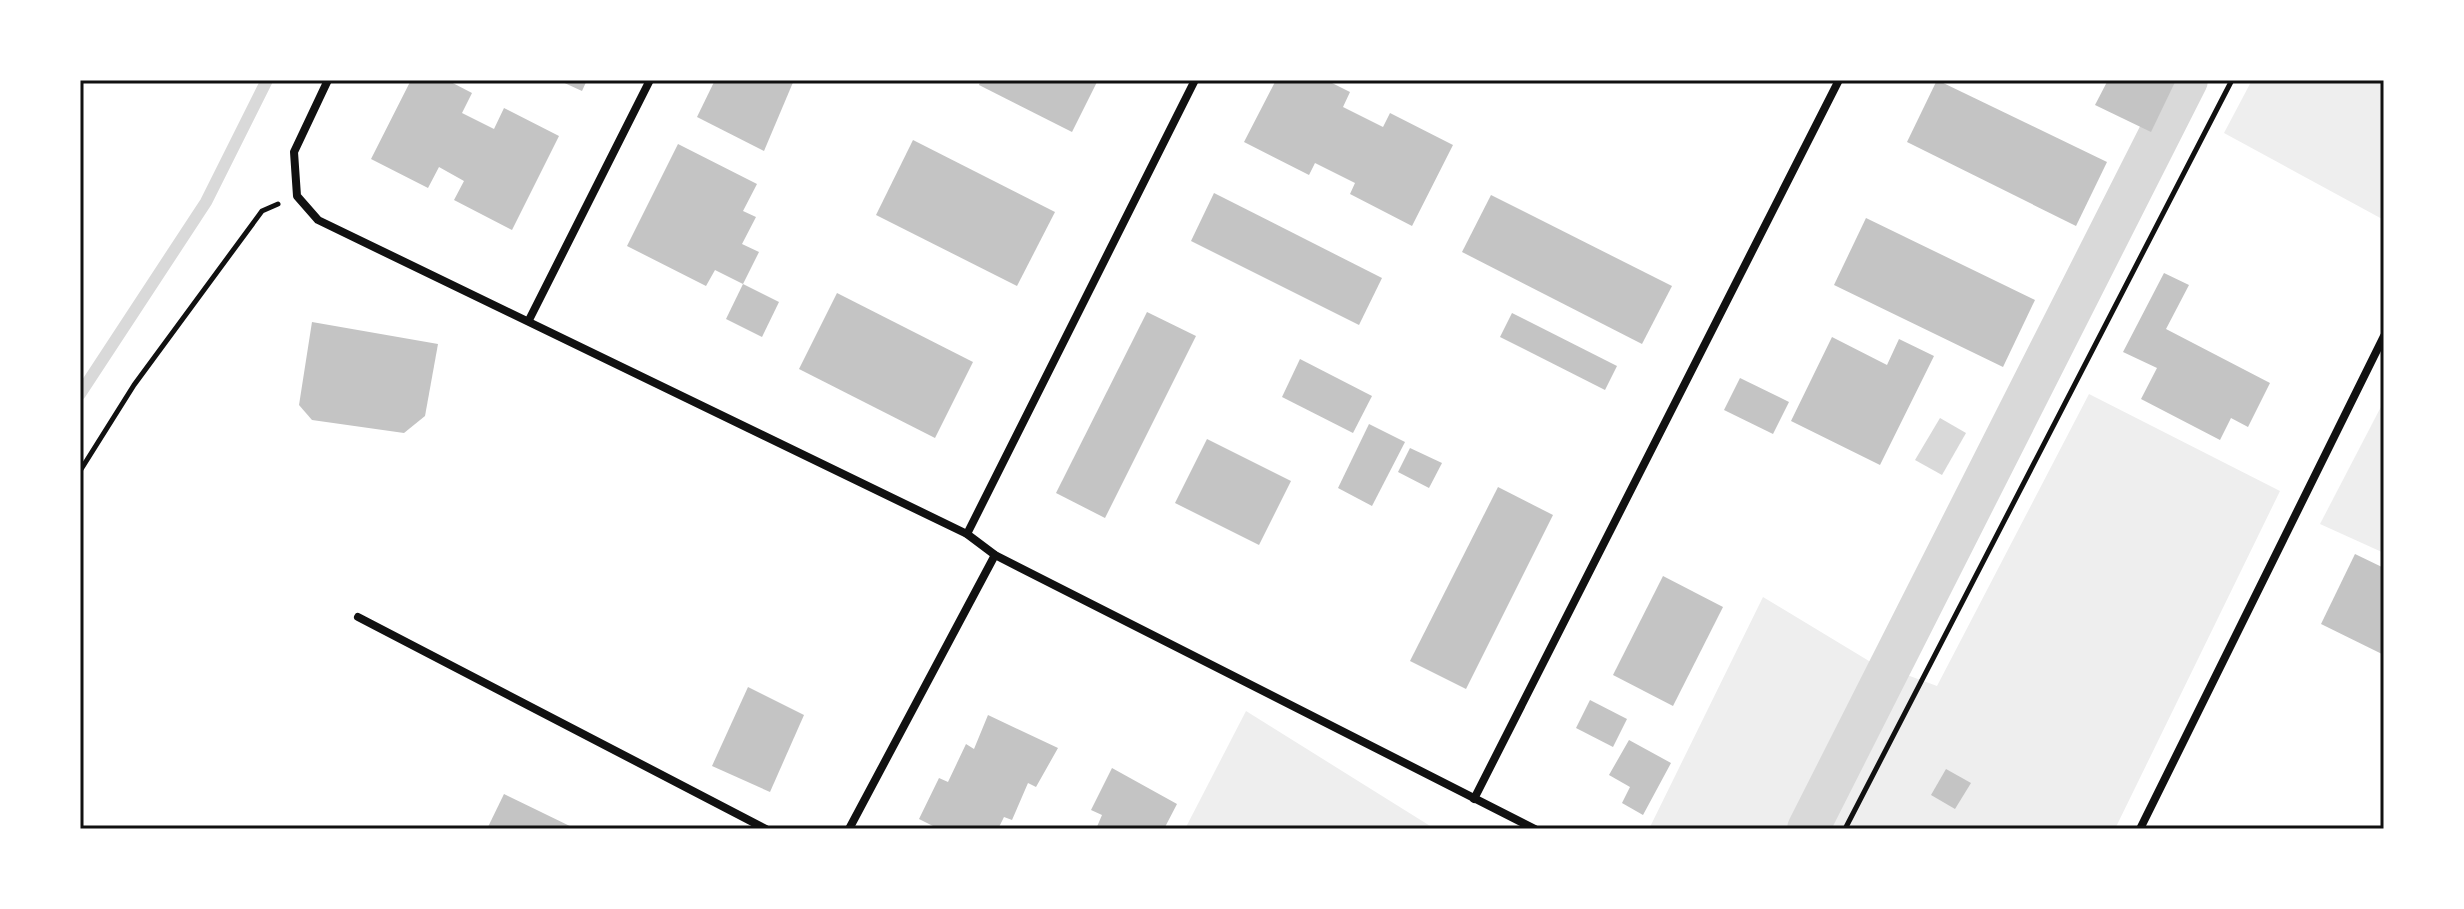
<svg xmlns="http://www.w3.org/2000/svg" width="2464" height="909" viewBox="0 0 2464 909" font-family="Ubuntu,sans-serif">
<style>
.green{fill:#eee}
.water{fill:#d9d9d9}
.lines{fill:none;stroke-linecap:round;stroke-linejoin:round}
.stream{stroke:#d9d9d9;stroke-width:12}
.canal{stroke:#d9d9d9;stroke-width:42}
.building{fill:#c4c4c4}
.path{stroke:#111;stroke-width:5}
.minor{stroke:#111;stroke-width:8}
.neatline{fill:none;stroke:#111;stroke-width:3}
</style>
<rect width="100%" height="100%" fill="#fff"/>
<!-- green -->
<g class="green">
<polygon points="2252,80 2384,80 2384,220 2224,133"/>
<polygon points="2089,394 2280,491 2115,829 1649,829 1763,597 1869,661 1937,686"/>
<polygon points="2384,401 2384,553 2320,524"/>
<polygon points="1246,711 1435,829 1185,829"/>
</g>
<!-- water -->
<polygon class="water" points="1940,418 1966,433 1942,475 1915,460"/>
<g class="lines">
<!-- stream -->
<polyline class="stream" points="80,394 206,202 267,80"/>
<!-- canal -->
<polyline class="canal" points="1808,829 2187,80"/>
</g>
<!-- building -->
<g class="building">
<polygon points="411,80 447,80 472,93 462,113 494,129 504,108 559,136 512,230 454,200 464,181 439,167 428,188 371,159"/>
<polygon points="558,80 587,80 582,91"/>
<polygon points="715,80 794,80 764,151 697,117"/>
<polygon points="981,80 1098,80 1072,132 979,85"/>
<polygon points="1276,80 1326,80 1350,92 1343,107 1383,127 1390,113 1453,145 1412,226 1350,194 1355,183 1315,163 1309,175 1244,142"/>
<polygon points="1937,80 2107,162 2076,226 1907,142"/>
<polygon points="2108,80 2176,80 2151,132 2095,105"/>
<polygon points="913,140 1055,212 1017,286 876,215"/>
<polygon points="678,144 757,184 743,211 756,217 742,244 759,252 743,284 715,270 706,286 627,246"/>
<polygon points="1214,193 1382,278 1359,325 1191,241"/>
<polygon points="1491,195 1672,286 1642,344 1462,252"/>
<polygon points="1866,218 2035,300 2003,367 1834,285"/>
<polygon points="2164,273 2189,285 2166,329 2270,383 2248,427 2231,418 2220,440 2141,399 2157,368 2123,352"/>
<polygon points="743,284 779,302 762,337 726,319"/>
<polygon points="837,293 973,362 935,438 799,369"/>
<polygon points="1147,312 1196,336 1105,518 1056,493"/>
<polygon points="1512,313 1617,366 1605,390 1500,337"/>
<polygon points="312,322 438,344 425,416 404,433 312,420 299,405"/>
<polygon points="1832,337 1887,365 1899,339 1934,356 1880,465 1791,421"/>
<polygon points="1300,359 1372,396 1353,433 1282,397"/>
<polygon points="1740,378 1789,402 1773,434 1724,410"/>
<polygon points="1369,424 1405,442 1372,506 1338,488"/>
<polygon points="1207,439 1291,481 1259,545 1175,503"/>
<polygon points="1410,448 1442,463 1429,488 1398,472"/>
<polygon points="1498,487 1553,515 1466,689 1410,661"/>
<polygon points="2355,554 2384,568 2384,655 2321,624"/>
<polygon points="1663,576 1723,607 1673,706 1613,675"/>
<polygon points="748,687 804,715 770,792 712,766"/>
<polygon points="1590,700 1627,719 1613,747 1576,728"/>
<polygon points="988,715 1058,748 1036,787 1028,783 1012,820 1004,817 998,829 939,829 919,819 939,778 948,782 966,744 974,749"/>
<polygon points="1629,740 1671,763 1643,815 1622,803 1630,787 1609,775"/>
<polygon points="1112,768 1177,804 1164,829 1096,829 1102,815 1091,810"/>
<polygon points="1946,769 1971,783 1955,809 1931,795"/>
<polygon points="504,794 576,829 487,829"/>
</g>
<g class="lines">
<!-- path -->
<g class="path">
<polyline points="80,471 134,385 262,211 278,204"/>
<polyline points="1845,829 2232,80"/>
</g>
<!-- minor -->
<g class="minor">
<polyline points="328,80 294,152 297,196 318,220 967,534 995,555 1535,829"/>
<polyline points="529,320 650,80"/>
<polyline points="967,534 1195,80"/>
<polyline points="358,617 766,829"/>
<polyline points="1474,799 1839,80"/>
<polyline points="849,829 995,555"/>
<polyline points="2140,829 2384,336"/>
</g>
</g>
<!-- border -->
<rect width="2464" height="909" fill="none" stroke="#ffffff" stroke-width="164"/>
<rect x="82" y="82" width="2300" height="745" class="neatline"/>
</svg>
